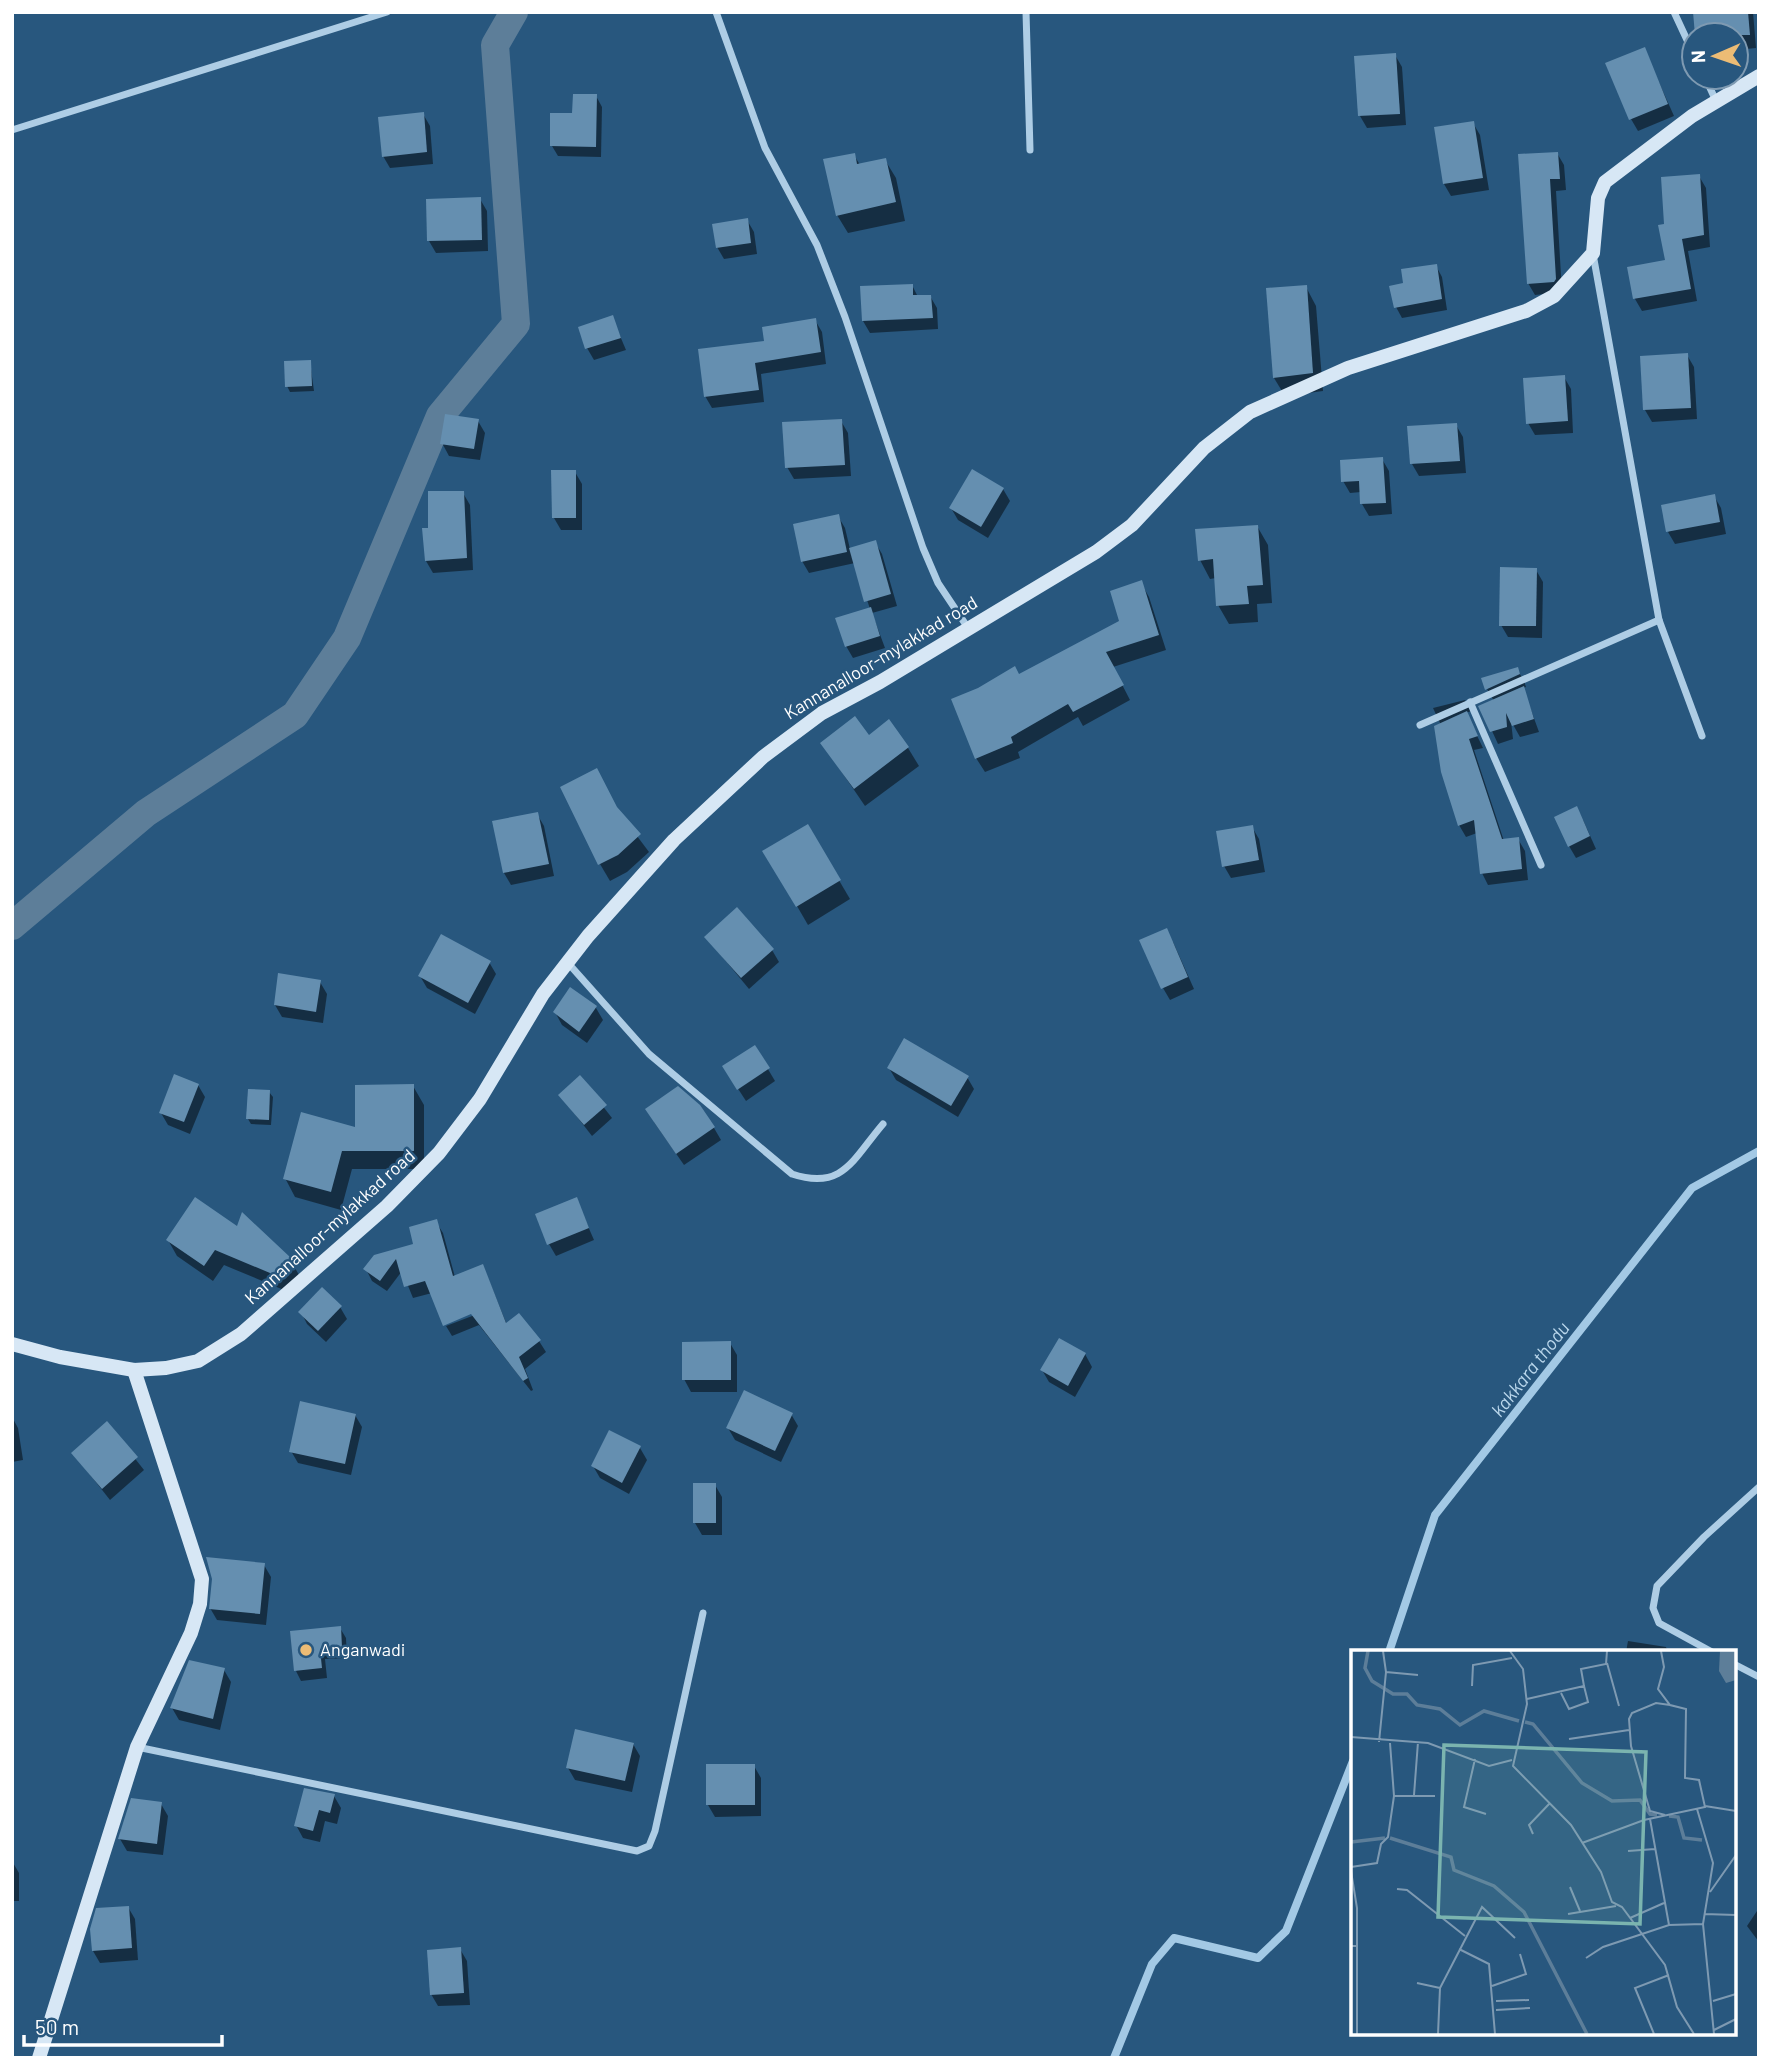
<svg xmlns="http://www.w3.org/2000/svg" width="1771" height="2070" viewBox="0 0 1771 2070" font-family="Barlow,sans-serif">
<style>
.shadow{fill:#0007}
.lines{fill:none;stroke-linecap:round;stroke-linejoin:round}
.stream{stroke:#a3c9e5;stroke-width:8}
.canal{stroke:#5d7e99;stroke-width:28}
.building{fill:#658fb0}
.street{stroke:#aecde5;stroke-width:7}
.secondary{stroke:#d7e7f5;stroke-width:14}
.poi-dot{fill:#ecbc75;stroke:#28577e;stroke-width:2.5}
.labels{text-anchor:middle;stroke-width:5;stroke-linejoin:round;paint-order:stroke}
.street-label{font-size:18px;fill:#fff;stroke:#28577e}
.poi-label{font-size:18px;fill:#fff;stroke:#28577e;text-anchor:start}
.water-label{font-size:19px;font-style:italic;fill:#bad7ec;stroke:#28577e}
.inset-river{fill:none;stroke:#5d7e99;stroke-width:3.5}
.inset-road{fill:none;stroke:#7e9ab2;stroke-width:2}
.view{fill:#7bb4af;fill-opacity:0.15;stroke:#7bb4af;stroke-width:3.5}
.inset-edge{fill:none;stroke:#fff;stroke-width:3.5}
</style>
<rect width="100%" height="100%" fill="#28577e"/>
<!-- shadow -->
<g class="shadow">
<polygon points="1695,12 1753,12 1756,48 1736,50 1736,35 1697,35"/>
<polygon points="1644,49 1674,116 1638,131 1631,119"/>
<polygon points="1395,55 1402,67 1406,125 1367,128 1360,116"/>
<polygon points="596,96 602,107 601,157 558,156 552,146 574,115"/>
<polygon points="423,114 430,126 433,164 390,168 383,156"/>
<polygon points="1473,123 1480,135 1489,190 1451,196 1444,184 1436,129"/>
<polygon points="1557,153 1564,165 1566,190 1556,191 1562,292 1535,295 1528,283 1520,156"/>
<polygon points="854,155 860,165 885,160 896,178 905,221 848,233 837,215"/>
<polygon points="1699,176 1706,188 1710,247 1688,251 1697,301 1642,311 1635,299 1629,268 1667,262 1666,225"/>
<polygon points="480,199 487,211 488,251 436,253 429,241"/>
<polygon points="747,220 754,232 757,254 724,259 717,247"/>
<polygon points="1436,266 1442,277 1447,310 1402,318 1396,307 1405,284"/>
<polygon points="912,285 918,297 930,296 937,308 938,329 870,333 863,321"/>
<polygon points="1306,287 1316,306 1323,391 1285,396 1274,378"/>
<polygon points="612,317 626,350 594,360 587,348"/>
<polygon points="815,320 822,332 826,364 761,374 764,402 712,408 705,396 766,343"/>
<polygon points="1687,355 1694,367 1697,419 1652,422 1645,410 1642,357"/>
<polygon points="310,362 314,391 290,392 287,386"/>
<polygon points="1564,377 1571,389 1573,433 1535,435 1528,423"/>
<polygon points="478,421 485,433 480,460 449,456 442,443"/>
<polygon points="841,421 848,433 851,476 794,479 787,467"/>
<polygon points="1456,425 1463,437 1466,473 1419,476 1412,464"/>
<polygon points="1382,459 1389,471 1392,514 1369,516 1362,504 1361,492 1350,493 1343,481"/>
<polygon points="575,472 582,484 582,530 561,530 554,518"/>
<polygon points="1003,489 1010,501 988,538 958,520 951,508"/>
<polygon points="463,493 470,505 473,570 433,573 426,561 430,529"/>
<polygon points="1714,496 1721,508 1726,534 1675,544 1668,532"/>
<polygon points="838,516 845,528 850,549 875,542 882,554 897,606 872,613 885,648 853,658 846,646 870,609 855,563 809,573 802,561"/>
<polygon points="1257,526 1268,545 1272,603 1257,604 1258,622 1229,624 1218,605 1216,578 1210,579 1200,560"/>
<polygon points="1536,570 1543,582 1542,638 1508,637 1501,625"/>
<polygon points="1141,583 1149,597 1166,650 1113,667 1130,700 1083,726 1078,717 1018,752 1020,758 985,772 976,758 979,690 1019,676 1121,621"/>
<polygon points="1517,669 1524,681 1526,687 1523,688 1539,732 1520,737 1511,721 1513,739 1498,744 1481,707 1494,701 1487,689"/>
<polygon points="1465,700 1471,711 1466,713 1483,748 1474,750 1504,841 1518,839 1525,851 1528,880 1488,885 1482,873 1477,833 1466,837 1459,825 1441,725 1433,708"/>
<polygon points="868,737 908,748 919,766 865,806 822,743"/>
<polygon points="619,812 649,852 627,872 610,881 600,864"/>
<polygon points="537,814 544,826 554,876 511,885 504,873 494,823"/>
<polygon points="1583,820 1596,849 1576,858 1569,846"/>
<polygon points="807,826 850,899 808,925 765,851"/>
<polygon points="1252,827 1259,839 1265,872 1231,878 1224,866"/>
<polygon points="706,937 772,950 779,962 749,989"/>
<polygon points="1173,942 1194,989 1170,1000 1163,988"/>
<polygon points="489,962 496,974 475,1014 427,988 420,976"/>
<polygon points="320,982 327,994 323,1023 282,1017 275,1005"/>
<polygon points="571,989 596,1008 603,1020 587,1043 562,1025 555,1012"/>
<polygon points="755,1047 775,1081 746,1101 731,1078"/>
<polygon points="889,1068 967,1077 974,1089 958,1117 896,1080"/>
<polygon points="580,1077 612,1118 592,1136 560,1095"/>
<polygon points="198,1085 205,1097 190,1134 168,1125 161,1113"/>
<polygon points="413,1086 424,1105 424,1169 352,1169 341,1210 295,1197 285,1178"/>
<polygon points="269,1092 273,1097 271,1125 251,1124 248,1119"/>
<polygon points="654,1122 714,1128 721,1140 684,1165"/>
<polygon points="576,1199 594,1240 556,1256 549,1244"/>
<polygon points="436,1222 443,1233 455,1277 483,1266 507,1325 539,1341 546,1352 525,1369 533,1390 531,1391 479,1325 452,1336 446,1326 480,1313 432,1293 413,1298 402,1271 387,1291 372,1281 366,1269 416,1245"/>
<polygon points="237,1228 290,1259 299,1275 291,1293 224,1265 213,1281 177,1256 168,1240"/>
<polygon points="340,1307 347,1319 326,1342 307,1324 301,1312"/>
<polygon points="730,1343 737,1355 737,1392 691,1392 684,1379"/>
<polygon points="1085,1354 1092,1367 1075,1397 1049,1382 1042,1370"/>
<polygon points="791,1414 798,1426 781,1462 735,1440 728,1428"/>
<polygon points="355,1415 362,1427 351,1475 298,1463 291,1451"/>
<polygon points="12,1417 18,1428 23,1460 12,1462"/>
<polygon points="107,1423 144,1470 110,1500 73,1453"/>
<polygon points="640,1448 647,1460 629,1494 600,1478 593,1466"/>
<polygon points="715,1485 722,1497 722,1535 702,1535 695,1523"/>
<polygon points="264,1565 271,1577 266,1625 217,1620 210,1608"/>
<polygon points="340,1628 346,1638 347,1658 325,1659 327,1678 301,1681 296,1671"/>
<polygon points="1628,1641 1666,1647 1668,1652 1626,1652"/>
<polygon points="224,1670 231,1682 220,1730 179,1720 172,1708"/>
<polygon points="633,1744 640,1756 632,1792 575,1780 568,1768"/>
<polygon points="754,1766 761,1778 761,1816 715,1817 708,1805"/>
<polygon points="334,1796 341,1808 337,1824 325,1821 320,1842 303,1838 296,1825"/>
<polygon points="161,1804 168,1816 163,1855 127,1851 120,1839"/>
<polygon points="12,1861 19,1873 19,1901 12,1901"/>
<polygon points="128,1907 135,1919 138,1960 100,1963 93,1951"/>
<polygon points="1759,1908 1759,1942 1747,1926"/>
<polygon points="460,1949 467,1961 470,2005 438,2006 431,1994"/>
</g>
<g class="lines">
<!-- stream -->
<g class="stream">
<polyline points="1389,1652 1435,1515 1692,1188 1759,1151"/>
<polyline points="1114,2058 1152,1964 1174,1938 1258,1958 1286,1931 1353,1761"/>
</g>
<!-- canal -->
<polyline class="canal" points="12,926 146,813 295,715 347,638 440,416 516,324 495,45 514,12"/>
</g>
<!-- building -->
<g class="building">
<polygon points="1693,12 1748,12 1750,35 1695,35"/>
<polygon points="1645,47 1668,104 1629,120 1605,63"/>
<polygon points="1396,53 1400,114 1358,116 1354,56"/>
<polygon points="573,94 597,94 596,147 550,146 550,113 572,113"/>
<polygon points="424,112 427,152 382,157 378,117"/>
<polygon points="1474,121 1483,178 1443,184 1434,127"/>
<polygon points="1558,152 1560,179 1550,179 1556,279 1554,282 1527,284 1518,154"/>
<polygon points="855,153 857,164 886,158 896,202 836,216 823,159"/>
<polygon points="1700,174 1704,235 1682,239 1691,289 1633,299 1627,267 1665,260 1658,225 1664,224 1661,177"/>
<polygon points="481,197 482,240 427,241 426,199"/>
<polygon points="748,218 751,243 716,248 712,224"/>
<polygon points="1437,264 1442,299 1394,308 1389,286 1403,283 1401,269"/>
<polygon points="913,284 913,295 931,295 933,318 862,321 860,286"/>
<polygon points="1307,285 1313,373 1273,378 1266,288"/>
<polygon points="613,315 621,338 585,349 578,327"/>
<polygon points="816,318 821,352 755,363 759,390 704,397 698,349 764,341 762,327"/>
<polygon points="1688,353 1691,408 1643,410 1640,356"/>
<polygon points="311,360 312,386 285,387 284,361"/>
<polygon points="1565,375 1568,421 1526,424 1523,378"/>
<polygon points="445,414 479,419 474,449 440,444"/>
<polygon points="842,419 845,465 785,468 782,422"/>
<polygon points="1457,423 1460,461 1410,464 1407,426"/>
<polygon points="1383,457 1386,503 1360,504 1359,481 1341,482 1340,460"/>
<polygon points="972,469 1004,488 981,527 949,508"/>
<polygon points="551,470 576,470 576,518 552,518"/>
<polygon points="428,491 464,491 467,558 425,561 422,528 428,528"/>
<polygon points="1715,494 1720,522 1666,532 1661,505"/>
<polygon points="839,514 847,552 801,562 793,524"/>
<polygon points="1258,525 1263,585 1247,586 1249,604 1216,606 1213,559 1198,561 1195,529"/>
<polygon points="876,540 891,594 864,602 849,548"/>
<polygon points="1500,567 1537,568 1536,626 1499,626"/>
<polygon points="1142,580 1159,635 1106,652 1124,685 1073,712 1068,704 1011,737 1013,743 975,759 951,699 978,688 1015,666 1019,674 1119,621 1110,591"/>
<polygon points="871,607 880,636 845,647 835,618"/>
<polygon points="1518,667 1520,674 1485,690 1481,678"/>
<polygon points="1524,686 1534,719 1512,726 1506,713 1507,727 1490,732 1478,706"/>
<polygon points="1467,711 1478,736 1469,739 1502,839 1519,837 1522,869 1480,874 1474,820 1458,826 1441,772 1434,726"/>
<polygon points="855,716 869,735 889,719 909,747 854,789 820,743"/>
<polygon points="597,768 617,807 641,834 618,855 598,865 560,787"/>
<polygon points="1577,806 1590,836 1568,847 1554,817"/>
<polygon points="538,812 549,864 503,873 492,821"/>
<polygon points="808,824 841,880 796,907 762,851"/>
<polygon points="1253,825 1259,860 1222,867 1216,831"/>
<polygon points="737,907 774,949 741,978 704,937"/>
<polygon points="1167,928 1188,977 1161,989 1139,940"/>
<polygon points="441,934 491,961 468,1003 418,976"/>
<polygon points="278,973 321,980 316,1012 274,1005"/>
<polygon points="570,987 597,1006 579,1032 553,1012"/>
<polygon points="904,1038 969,1076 951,1106 887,1068"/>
<polygon points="755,1045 770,1068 737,1090 722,1066"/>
<polygon points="174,1074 199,1084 184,1122 159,1113"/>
<polygon points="580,1075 607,1105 584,1125 558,1095"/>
<polygon points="414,1084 414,1151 342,1151 331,1192 283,1179 301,1112 355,1127 355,1085"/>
<polygon points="678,1086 700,1105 715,1127 676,1154 645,1109"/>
<polygon points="248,1089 270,1090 269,1120 246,1119"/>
<polygon points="195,1197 237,1226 242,1212 291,1258 282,1278 215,1250 204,1266 166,1240"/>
<polygon points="577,1197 589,1228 547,1245 535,1214"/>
<polygon points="437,1219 453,1276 483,1264 506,1323 519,1313 541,1340 519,1357 528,1378 523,1381 471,1314 443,1326 425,1281 404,1287 396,1259 380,1281 363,1269 374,1255 413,1244 409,1227"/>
<polygon points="322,1287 342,1306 318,1331 298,1312"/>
<polygon points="1059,1338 1086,1353 1068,1386 1040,1370"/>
<polygon points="731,1341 731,1380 682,1380 682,1342"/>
<polygon points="744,1390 793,1413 775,1451 726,1428"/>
<polygon points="300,1401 356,1414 345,1464 289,1452"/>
<polygon points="107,1421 138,1457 102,1489 71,1453"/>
<polygon points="609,1430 641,1446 622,1483 591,1466"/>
<rect x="693" y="1483" width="23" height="40"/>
<polygon points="206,1557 265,1563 260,1614 209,1609 212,1579"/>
<polygon points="341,1626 342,1648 320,1649 322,1668 294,1671 290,1631"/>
<polygon points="189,1660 225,1668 213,1719 170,1708"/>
<polygon points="575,1729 634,1743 625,1781 566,1768"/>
<rect x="706" y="1764" width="49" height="41"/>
<polygon points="304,1788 335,1794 330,1813 319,1810 313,1831 294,1826"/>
<polygon points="131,1798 162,1802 157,1844 118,1839"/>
<polygon points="129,1906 132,1948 92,1951 90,1929 96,1908"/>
<polygon points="461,1947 464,1993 430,1995 427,1950"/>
</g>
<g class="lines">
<!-- street -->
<g class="street">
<polyline points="716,12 765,148 817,245 845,317 923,548 938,583 968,628"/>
<polyline points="1026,12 1030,150"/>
<polyline points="1674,12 1694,55"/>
<polyline points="1705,77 1716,101"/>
<polyline points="12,130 387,12"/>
<polyline points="1593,254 1659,620 1702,736"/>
<polyline points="1470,702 1541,865"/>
<polyline points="1420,725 1659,620"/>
<path d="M568,963L649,1054L792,1174C843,1191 853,1159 883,1124"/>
<polyline points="1712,1652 1659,1623 1653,1608 1657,1586 1704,1537 1759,1487"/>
<polyline points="1734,1664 1759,1677"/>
<polyline points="137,1747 637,1851 649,1846 655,1831 703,1613"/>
</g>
<!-- secondary -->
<g class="secondary">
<polyline points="12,1344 60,1357 134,1370 166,1368 198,1361 241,1334 387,1206 439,1153 480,1099 543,994 588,936 674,840 763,757 822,713 880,682 1096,552 1132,525 1204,448 1250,412 1348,368 1526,311 1554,296 1593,253 1598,198 1605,182 1692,116 1759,76"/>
<polyline points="39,2058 137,1747 191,1633 200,1604 202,1579 134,1370"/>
</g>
</g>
<!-- markers -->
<circle class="poi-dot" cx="306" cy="1650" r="7"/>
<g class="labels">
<!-- street labels -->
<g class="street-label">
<text transform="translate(881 658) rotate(-31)" y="6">Kannanalloor-mylakkad road</text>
<text transform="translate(330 1227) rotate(-42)" y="6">Kannanalloor-mylakkad road</text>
</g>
<!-- poi labels -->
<g class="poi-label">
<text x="320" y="1656">Anganwadi</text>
</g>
<!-- water labels -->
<g class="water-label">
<text transform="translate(1530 1369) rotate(-52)" y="7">kakkara thodu</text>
</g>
</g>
<!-- overview -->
<g transform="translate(1351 1650)">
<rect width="385" height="385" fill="#28577e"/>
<path d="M369,1H385V30L375,33L368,21Z" fill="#5d7e99"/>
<path class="inset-river" d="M17,1L14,18L21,31L42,44H56L66,55L89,59L109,75L133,61L168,71M174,72L182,74L231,133L261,151L289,150L299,164L306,165M318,166L327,167L333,188L351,190M39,188L100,207L103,220L143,236L173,262L236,384M0,192L34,188"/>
<path class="inset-road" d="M159,1L172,19L176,54L162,116L220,175L250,222L261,252L271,257L314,315L326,357L343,384M256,13L268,56M35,22L67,25M121,36L122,15L161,8M210,43L218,59L237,52L233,36M176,49L233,36L230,19L255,14L256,1M0,87L77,93L138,116L161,110M218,89L278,80M28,92L35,22L32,1M124,109L113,157L135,164M63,145L67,92M43,146H84M354,156L385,161M346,159L362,213L352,274L363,384M314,165L299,161L280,96L278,69L281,63L305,53L319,55M299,169L318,275M182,184L178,175L199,153M231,193L293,170L354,157L348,130L334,128L335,59L319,55L307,39L313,17L310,1M277,201L304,199M0,217L26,213L30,194L37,187L43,146L39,93M0,221L6,258V296H0M219,237L229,261M46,239L56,240L114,286M359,242L385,205M217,264L265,256M353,264L385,265M279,268L313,253M6,296V384M108,299L138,314L144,384M235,308L252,297L318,275L352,274M66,333L89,338M141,336L175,324L169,304M145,351L178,350M362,351L385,344M145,360L179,358M363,380L385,369M87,384L89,338L131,257L164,288M303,384L284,338L318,325"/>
<path class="view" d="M93,95L295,102L289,274L87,267Z"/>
<rect width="385" height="385" class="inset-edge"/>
</g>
<!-- border -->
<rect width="1771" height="2070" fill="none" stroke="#ffffff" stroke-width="28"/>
<!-- north arrow -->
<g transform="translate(1715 56) rotate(268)"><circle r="33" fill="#28577e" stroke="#7e9ab2" stroke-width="2"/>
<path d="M0-5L12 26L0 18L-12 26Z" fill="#ecbc75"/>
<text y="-10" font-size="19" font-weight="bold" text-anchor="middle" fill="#ffffff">N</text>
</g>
<!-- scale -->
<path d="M24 2035v10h198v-10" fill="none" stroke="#ffffff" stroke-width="3.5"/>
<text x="35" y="2035" font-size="21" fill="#ffffff" stroke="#28577e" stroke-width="5" paint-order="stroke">50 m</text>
</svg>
